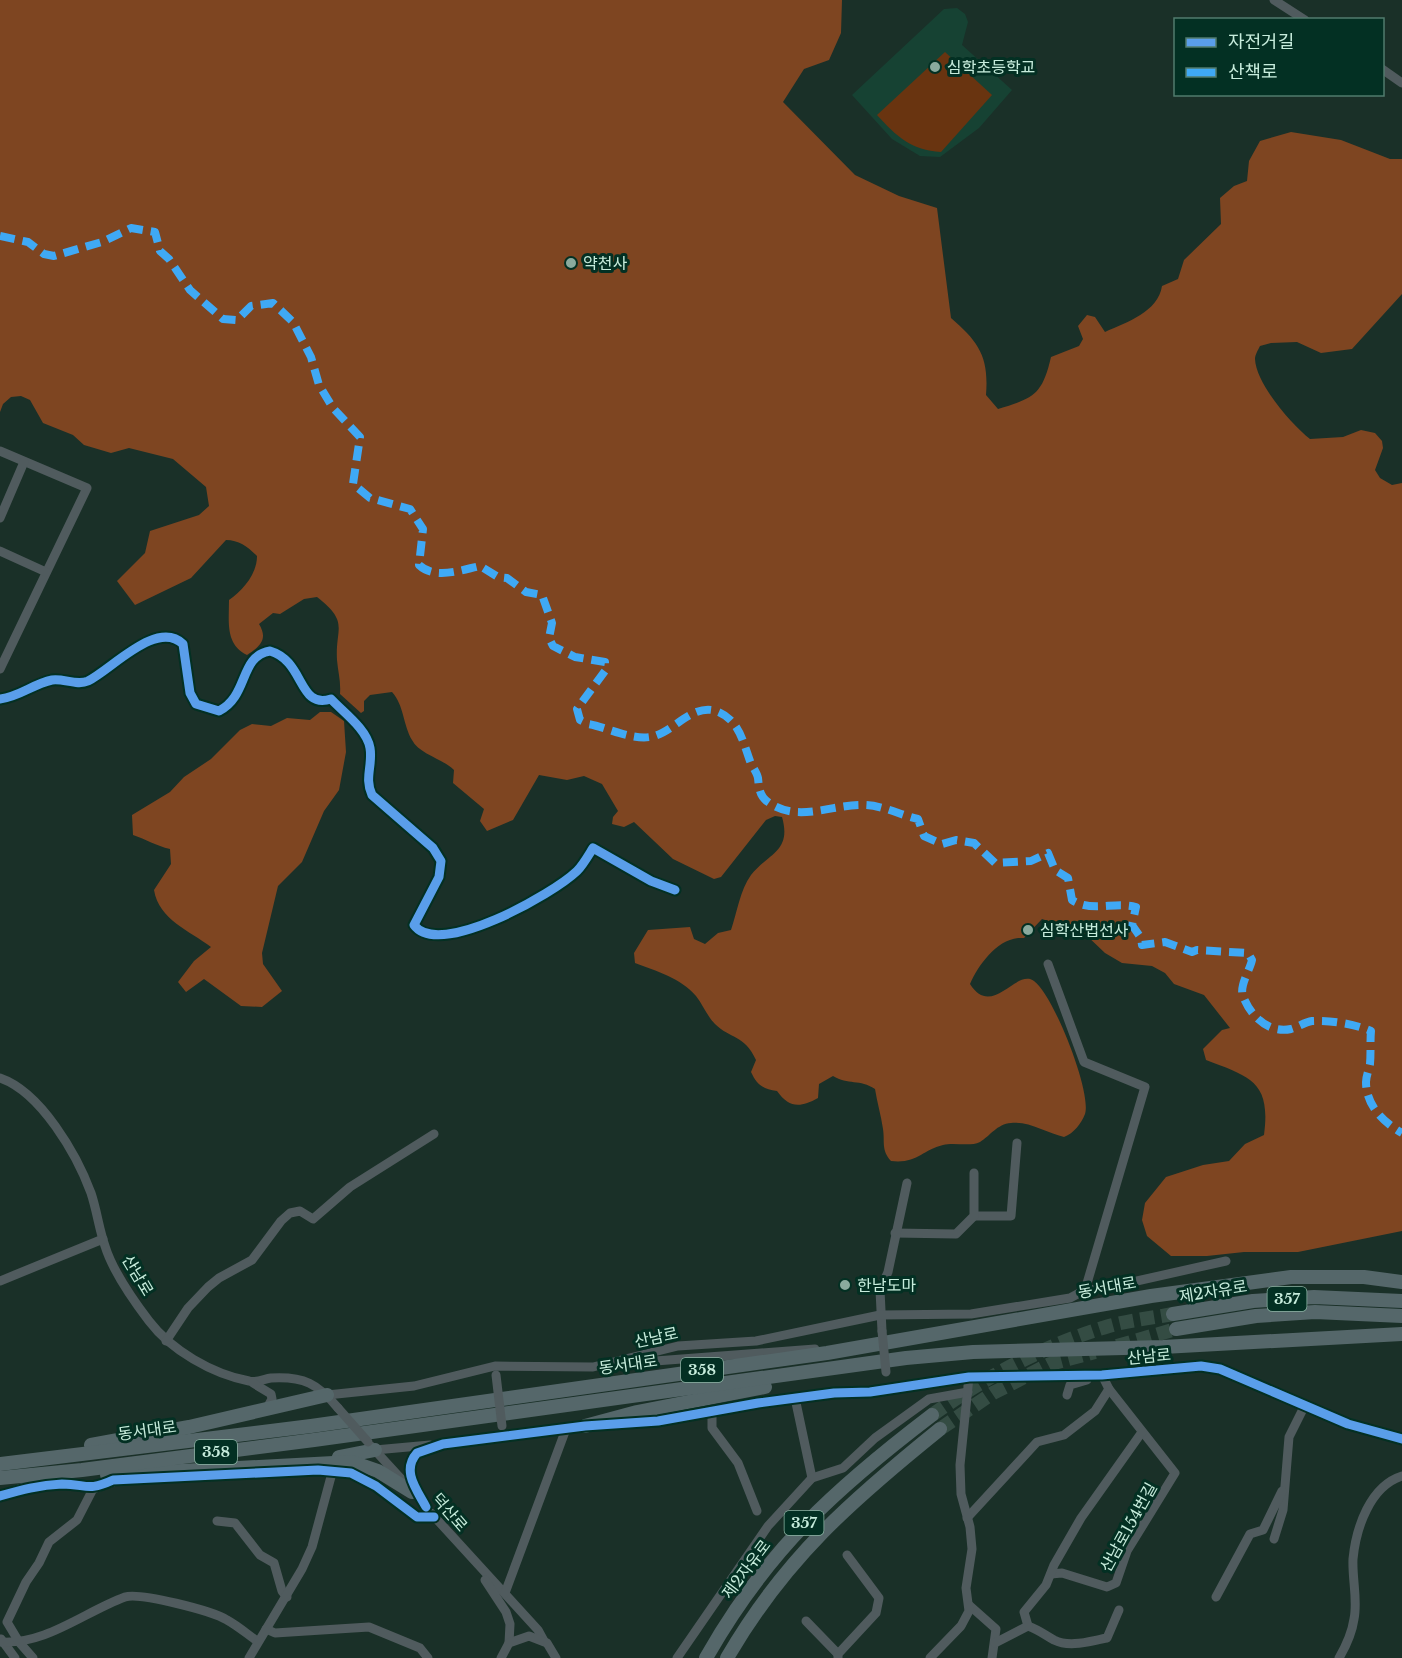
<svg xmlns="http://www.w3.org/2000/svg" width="1402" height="1658" viewBox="0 0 1402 1658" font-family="'Libre Baskerville','Noto Sans KR',serif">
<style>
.built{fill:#164233}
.green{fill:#693410}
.forest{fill:#7e4521}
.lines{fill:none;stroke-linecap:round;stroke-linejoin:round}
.highway-tunnel{stroke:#344c43;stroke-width:14;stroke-dasharray:14 7;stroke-linecap:butt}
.minor{stroke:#505b5e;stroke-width:9}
.highway{stroke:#55676a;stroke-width:14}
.minor-bridge{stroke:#505b5e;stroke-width:9}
.quiet{stroke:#3fa9f5;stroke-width:8;stroke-dasharray:15 8;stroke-linecap:butt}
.cycleway-casing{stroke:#033023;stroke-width:13}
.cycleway{stroke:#5a9eea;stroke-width:9}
.poi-dot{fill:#8aaa9d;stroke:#033023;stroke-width:2}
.labels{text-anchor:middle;stroke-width:6;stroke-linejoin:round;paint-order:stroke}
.shield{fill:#033023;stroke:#8cb4a4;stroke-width:1.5}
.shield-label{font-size:15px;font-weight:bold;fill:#c7ecdc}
.poi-label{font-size:16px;fill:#c7ecdc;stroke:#033023;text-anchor:start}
.street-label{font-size:16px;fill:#c7ecdc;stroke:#033023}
</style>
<rect width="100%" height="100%" fill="#1a3028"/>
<!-- built -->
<polygon class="built" points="957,8 965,14 968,22 962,45 1012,90 979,128 940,157 920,156 892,139 852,95 944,9"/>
<!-- green -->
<path class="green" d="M945,52L992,95L941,152C911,150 897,137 877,115Z"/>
<!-- forest -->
<g class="forest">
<path d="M0,0H842L841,33L829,60L804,69L783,102L855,175L899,196L937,208L951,318C979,342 989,357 986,395L998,409C1033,398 1042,396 1051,357L1079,346L1083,339L1078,326L1087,315L1095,317L1105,332C1127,322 1158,312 1162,286L1178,279L1184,260L1221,224L1220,198L1234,186L1247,181L1249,161L1260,141L1291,132L1341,140L1390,159H1402V294L1352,349L1321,353L1297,342L1271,343L1260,346C1258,350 1255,355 1255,359C1256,384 1292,425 1310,439L1343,437L1361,430L1375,433L1382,441L1383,448L1375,470L1380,478L1392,485L1402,483V1231L1298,1252H1244L1207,1256H1171L1147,1236L1142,1220L1145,1203L1166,1177L1203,1165L1229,1161L1245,1144L1264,1135C1271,1082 1251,1077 1206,1060L1203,1049L1222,1030L1230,1028L1204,995L1174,984L1165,973L1152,966L1122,963L1105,953L1084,933L1042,919L1024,938C999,936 979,964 970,984C992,1019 1016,968 1034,981C1053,994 1092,1092 1085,1114C1081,1124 1074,1133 1064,1137C1047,1133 1029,1121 1011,1123C997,1124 990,1136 980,1142C970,1147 954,1142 943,1145C922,1150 917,1164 891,1161C881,1150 885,1142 883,1129C881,1115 877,1102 875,1089C860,1079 848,1085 833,1076L819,1084L818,1098C800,1108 789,1108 777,1091C763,1089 757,1085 751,1072L756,1060C744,1034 730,1039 715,1024C707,1016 703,1005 696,996C681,978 656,971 635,963L634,953L648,930L690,927L694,939L705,944L718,933L731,930C737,913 740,890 751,875C768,853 792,852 782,817L775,816L766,820L721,877L714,879L673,859L634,822L624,827L612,824L613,817L618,811L602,784L584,776L567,780L539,775L513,820L487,831L480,821L484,809L453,783L454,770C443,759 419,754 412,740C403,725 404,705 392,692L370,695L364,701V711L361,713L340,694C341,681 338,672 337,660C335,627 350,623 317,597L304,599L280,614L273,613L259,624C268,639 261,646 247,655C225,644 229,622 229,600C243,590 257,574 257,556C248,547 239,540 226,540L191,578L135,605L117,581L145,553L150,531L199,515L209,506L206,487L173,459L129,448L111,453L84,445L73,435L43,423L30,400L21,396L11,397L3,404L0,412Z"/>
<path d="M320,712H331L344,721L346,752L339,790L324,811L302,862L278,886L262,953L263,964L282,991L262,1007L241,1006L204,979L186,992L178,982L194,961L211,947C190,931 159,920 154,890L171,864L170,849C156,846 146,839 133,835L132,815L170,792L184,777L211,759L240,730L252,724L271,726L287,718L310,720Z"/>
</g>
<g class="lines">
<!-- highway-tunnel -->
<g class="highway-tunnel">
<polyline points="1117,1346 1176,1329"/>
<path d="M932,1415C987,1376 1045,1345 1109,1326C1130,1320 1152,1318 1173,1314"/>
<polyline points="940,1429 993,1393 1050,1364 1095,1352"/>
</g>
<!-- minor -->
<g class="minor">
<polyline points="1274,0 1305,20"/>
<polyline points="1382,69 1402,83"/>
<polyline points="0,451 87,488 0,669"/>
<polyline points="0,518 24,462"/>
<polyline points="0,551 46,572"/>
<path d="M0,699C19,697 33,684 52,680C63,678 77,686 88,681C112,669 157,619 183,644L190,693L196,704L219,711C249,696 239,656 270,651C305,661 298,710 331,699C343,712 367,729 370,748C373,765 364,778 372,795L433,848L441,861L439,877L414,925C439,959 553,894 577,871C583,865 588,856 593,848L651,881L675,890"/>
<polyline points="1048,964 1084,1062 1145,1087 1085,1290"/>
<path d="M0,1078C41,1092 77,1155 91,1193C97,1211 99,1229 105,1246C113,1272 133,1300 149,1321C171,1350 212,1374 249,1381C256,1383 264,1379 271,1378C304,1376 318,1384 338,1408"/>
<polyline points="974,1216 1011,1216 1017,1143"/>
<polyline points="895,1233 956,1234 974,1216 974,1173"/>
<polyline points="0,1281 103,1239"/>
<polyline points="882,1331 880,1290 888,1272 907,1183"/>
<polyline points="166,1341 188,1308 208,1287 219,1278 252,1260 281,1221 290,1213 300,1211 313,1219 350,1187 434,1134"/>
<polyline points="629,1363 815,1349"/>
<polyline points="253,1383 271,1394 272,1399 266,1410"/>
<polyline points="327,1395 414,1386 495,1366 593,1367 678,1346 756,1341 880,1315 971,1314 1070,1298 1085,1290 1101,1289 1226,1261"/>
<polyline points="1067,1395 1070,1385 1087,1380 1088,1374"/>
<polyline points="795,1398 812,1478"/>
<polyline points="712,1412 712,1428 738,1463 757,1511"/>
<polyline points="606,1425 658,1421 758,1403 834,1393 870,1392 969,1377 1102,1375 1201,1366 1220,1369 1348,1424 1402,1439"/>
<polyline points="371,1446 404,1482"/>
<polyline points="375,1450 430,1445"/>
<polyline points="309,1470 351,1473 376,1486 417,1517 434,1517"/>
<polyline points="0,1496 24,1487 64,1484 93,1489 119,1480"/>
<path d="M426,1507C417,1490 401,1471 417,1453L443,1444L589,1426"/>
<polyline points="431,1513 538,1630 544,1641"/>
<polyline points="967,1518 1037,1442 1064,1435 1095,1411 1109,1389"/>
<polyline points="217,1521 235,1523 260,1555 274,1563 282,1591 287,1597"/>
<polyline points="1274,1539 1283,1510 1289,1437 1305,1405"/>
<polyline points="1051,1574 1062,1573 1107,1587 1116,1583 1127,1551 1175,1473 1109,1389 1102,1375"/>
<polyline points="485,1580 506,1612 510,1624 509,1643"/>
<polyline points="505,1593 566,1429"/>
<polyline points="1216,1597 1250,1534 1263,1530 1282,1491"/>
<polyline points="969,1605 996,1629 992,1658"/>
<polyline points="806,1621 838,1654"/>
<path d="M1028,1626C1039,1630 1045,1635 1054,1640C1070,1648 1090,1641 1107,1638L1119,1610"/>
<polyline points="266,1629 275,1633 369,1627 420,1648 428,1658"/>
<polyline points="1,1639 15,1658"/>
<path d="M0,1642C46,1645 84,1612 125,1597C139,1592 213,1611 227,1620C238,1626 247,1634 257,1641"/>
<polyline points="995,1643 1028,1626 1024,1612 1046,1585 1054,1565 1081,1518 1142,1432"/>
<polyline points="33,1658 19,1642 7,1622 26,1582 39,1563 49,1542 77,1520 93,1489"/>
<polyline points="249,1658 302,1569 312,1547 332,1473"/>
<polyline points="501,1658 509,1643 529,1636 547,1643 556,1658"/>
<polyline points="677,1658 768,1526 812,1478 843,1468 875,1438 929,1399 968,1392"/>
<polyline points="838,1658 838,1654 876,1613 879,1598 847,1555"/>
<polyline points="930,1658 961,1626 969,1611 966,1588 972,1549 970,1527 961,1494 960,1465 969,1377"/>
<path d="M1339,1658C1346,1646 1352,1633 1354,1619C1358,1600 1352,1579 1353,1559C1356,1528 1370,1486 1402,1476"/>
</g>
<!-- highway -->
<g class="highway">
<polyline points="1173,1314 1253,1301 1314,1297 1402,1301"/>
<polyline points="1176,1329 1256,1316 1315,1312 1402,1316"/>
<polyline points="585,1426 637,1412 765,1387"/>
<polyline points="91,1445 189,1427 327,1395"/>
<polyline points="339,1457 375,1450"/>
<polyline points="0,1464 311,1426 827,1353 1151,1296 1291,1277 1364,1277 1402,1282"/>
<polyline points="107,1475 352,1462 378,1471 412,1492"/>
<polyline points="0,1478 82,1470 314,1440 906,1358 973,1352 1163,1347 1402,1334"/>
<path d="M706,1658C767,1550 835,1489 932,1415"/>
<path d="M727,1658C785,1558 852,1500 940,1429"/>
</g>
<!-- minor-bridge -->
<g class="minor-bridge">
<polyline points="882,1331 886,1372"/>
<polyline points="496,1375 502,1426"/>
<polyline points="338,1408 368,1442"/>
</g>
<!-- quiet -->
<path class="quiet" d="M0,236L28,242L44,254L54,256L102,242L131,228L155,232L160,251L169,259L190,290L223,319L237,320L251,306L273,303L293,322L311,357L319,385L333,408L360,437L353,484L370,498L410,509L423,529L419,565C435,580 461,570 480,566L498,577L507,578L526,592L542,595L552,623L549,638L553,646L575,657L605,662V671L577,709L580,720L588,724C606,727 631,740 650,737C672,734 692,703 716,711C739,719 743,742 750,761C752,767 757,772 758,778C759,787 759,796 768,802C797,823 829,805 861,805C880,804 900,815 918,819L924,836L942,844L956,840L974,843L995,863L1031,861L1048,853L1055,870L1068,878L1072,900C1093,913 1113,901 1136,907L1132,925L1141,938L1142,945L1165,942L1192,952L1197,950L1248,953L1252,960C1250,970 1239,986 1243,996C1250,1015 1268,1034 1291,1029C1298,1027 1305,1022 1312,1021C1330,1020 1355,1024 1371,1031C1370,1042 1371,1053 1370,1064C1369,1070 1366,1076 1366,1082C1366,1105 1383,1122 1402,1133"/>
<defs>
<g id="cycleway">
<path d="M0,699C19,697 33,684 52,680C63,678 77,686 88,681C112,669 157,619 183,644L190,693L196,704L219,711C249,696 239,656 270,651C305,661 298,710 331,699C343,712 367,729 370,748C373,765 364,778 372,795L433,848L441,861L439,877L414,925C439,959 553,894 577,871C583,865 588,856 593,848L651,881L675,890"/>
<path d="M0,1496C21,1490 39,1485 62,1484C87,1484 87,1492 113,1480L318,1470L351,1473L376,1486L417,1517H434"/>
<path d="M426,1507C417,1490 401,1471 417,1453L443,1444L585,1426L658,1421L758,1403L834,1393L870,1392L969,1377L1102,1375L1201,1366L1220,1369L1348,1424L1402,1439"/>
</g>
</defs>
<!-- cycleway casing -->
<use href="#cycleway" class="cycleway-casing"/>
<!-- cycleway -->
<use href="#cycleway" class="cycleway"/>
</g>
<!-- markers -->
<g class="poi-dot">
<circle cx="935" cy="67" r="6"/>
<circle cx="571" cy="263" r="6"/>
<circle cx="1028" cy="930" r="6"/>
<circle cx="845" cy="1285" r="6"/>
</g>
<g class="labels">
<!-- shield labels -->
<g class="shield">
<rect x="1267.5" y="1287" width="39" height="24" rx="4.5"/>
<rect x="681" y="1358" width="42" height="24" rx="4.5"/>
<rect x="195" y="1440" width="42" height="24" rx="4.5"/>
<rect x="784.5" y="1511" width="39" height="24" rx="4.5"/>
</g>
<g class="shield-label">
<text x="1287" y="1304">357</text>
<text x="702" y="1375">358</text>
<text x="216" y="1457">358</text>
<text x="804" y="1528">357</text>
</g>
<!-- poi labels -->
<g class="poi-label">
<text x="947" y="73">심학초등학교</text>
<text x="583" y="269">약천사</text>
<text x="1040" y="936">심학산법선사</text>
<text x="857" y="1291">한남도마</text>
</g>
<!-- street labels -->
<g class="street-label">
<text transform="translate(138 1275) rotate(59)" y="6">산남로</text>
<text transform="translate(1107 1287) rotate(-10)" y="6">동서대로</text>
<text transform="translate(1213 1291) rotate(-9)" y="6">제2자유로</text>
<text transform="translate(656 1337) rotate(-12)" y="6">산남로</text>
<text transform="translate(1149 1356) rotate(-5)" y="6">산남로</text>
<text transform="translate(628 1364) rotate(-8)" y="6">동서대로</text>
<text transform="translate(147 1430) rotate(-8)" y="6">동서대로</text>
<text transform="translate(450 1512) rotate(49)" y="6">덕산로</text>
<text transform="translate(1128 1527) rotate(-61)" y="6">산남로154번길</text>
<text transform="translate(746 1569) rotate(-53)" y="6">제2자유로</text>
</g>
</g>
<!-- legend -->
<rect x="1174" y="18" width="210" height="78" fill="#033023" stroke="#517b6d" stroke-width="1.5"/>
<rect x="1186" y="38" width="30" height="9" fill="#5a9eea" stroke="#517b6d" stroke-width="1.5"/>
<text x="1228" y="48" font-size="18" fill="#c7ecdc">자전거길</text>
<rect x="1186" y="68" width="30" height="9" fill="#3fa9f5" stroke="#517b6d" stroke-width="1.5"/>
<text x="1228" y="78" font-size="18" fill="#c7ecdc">산책로</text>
</svg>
